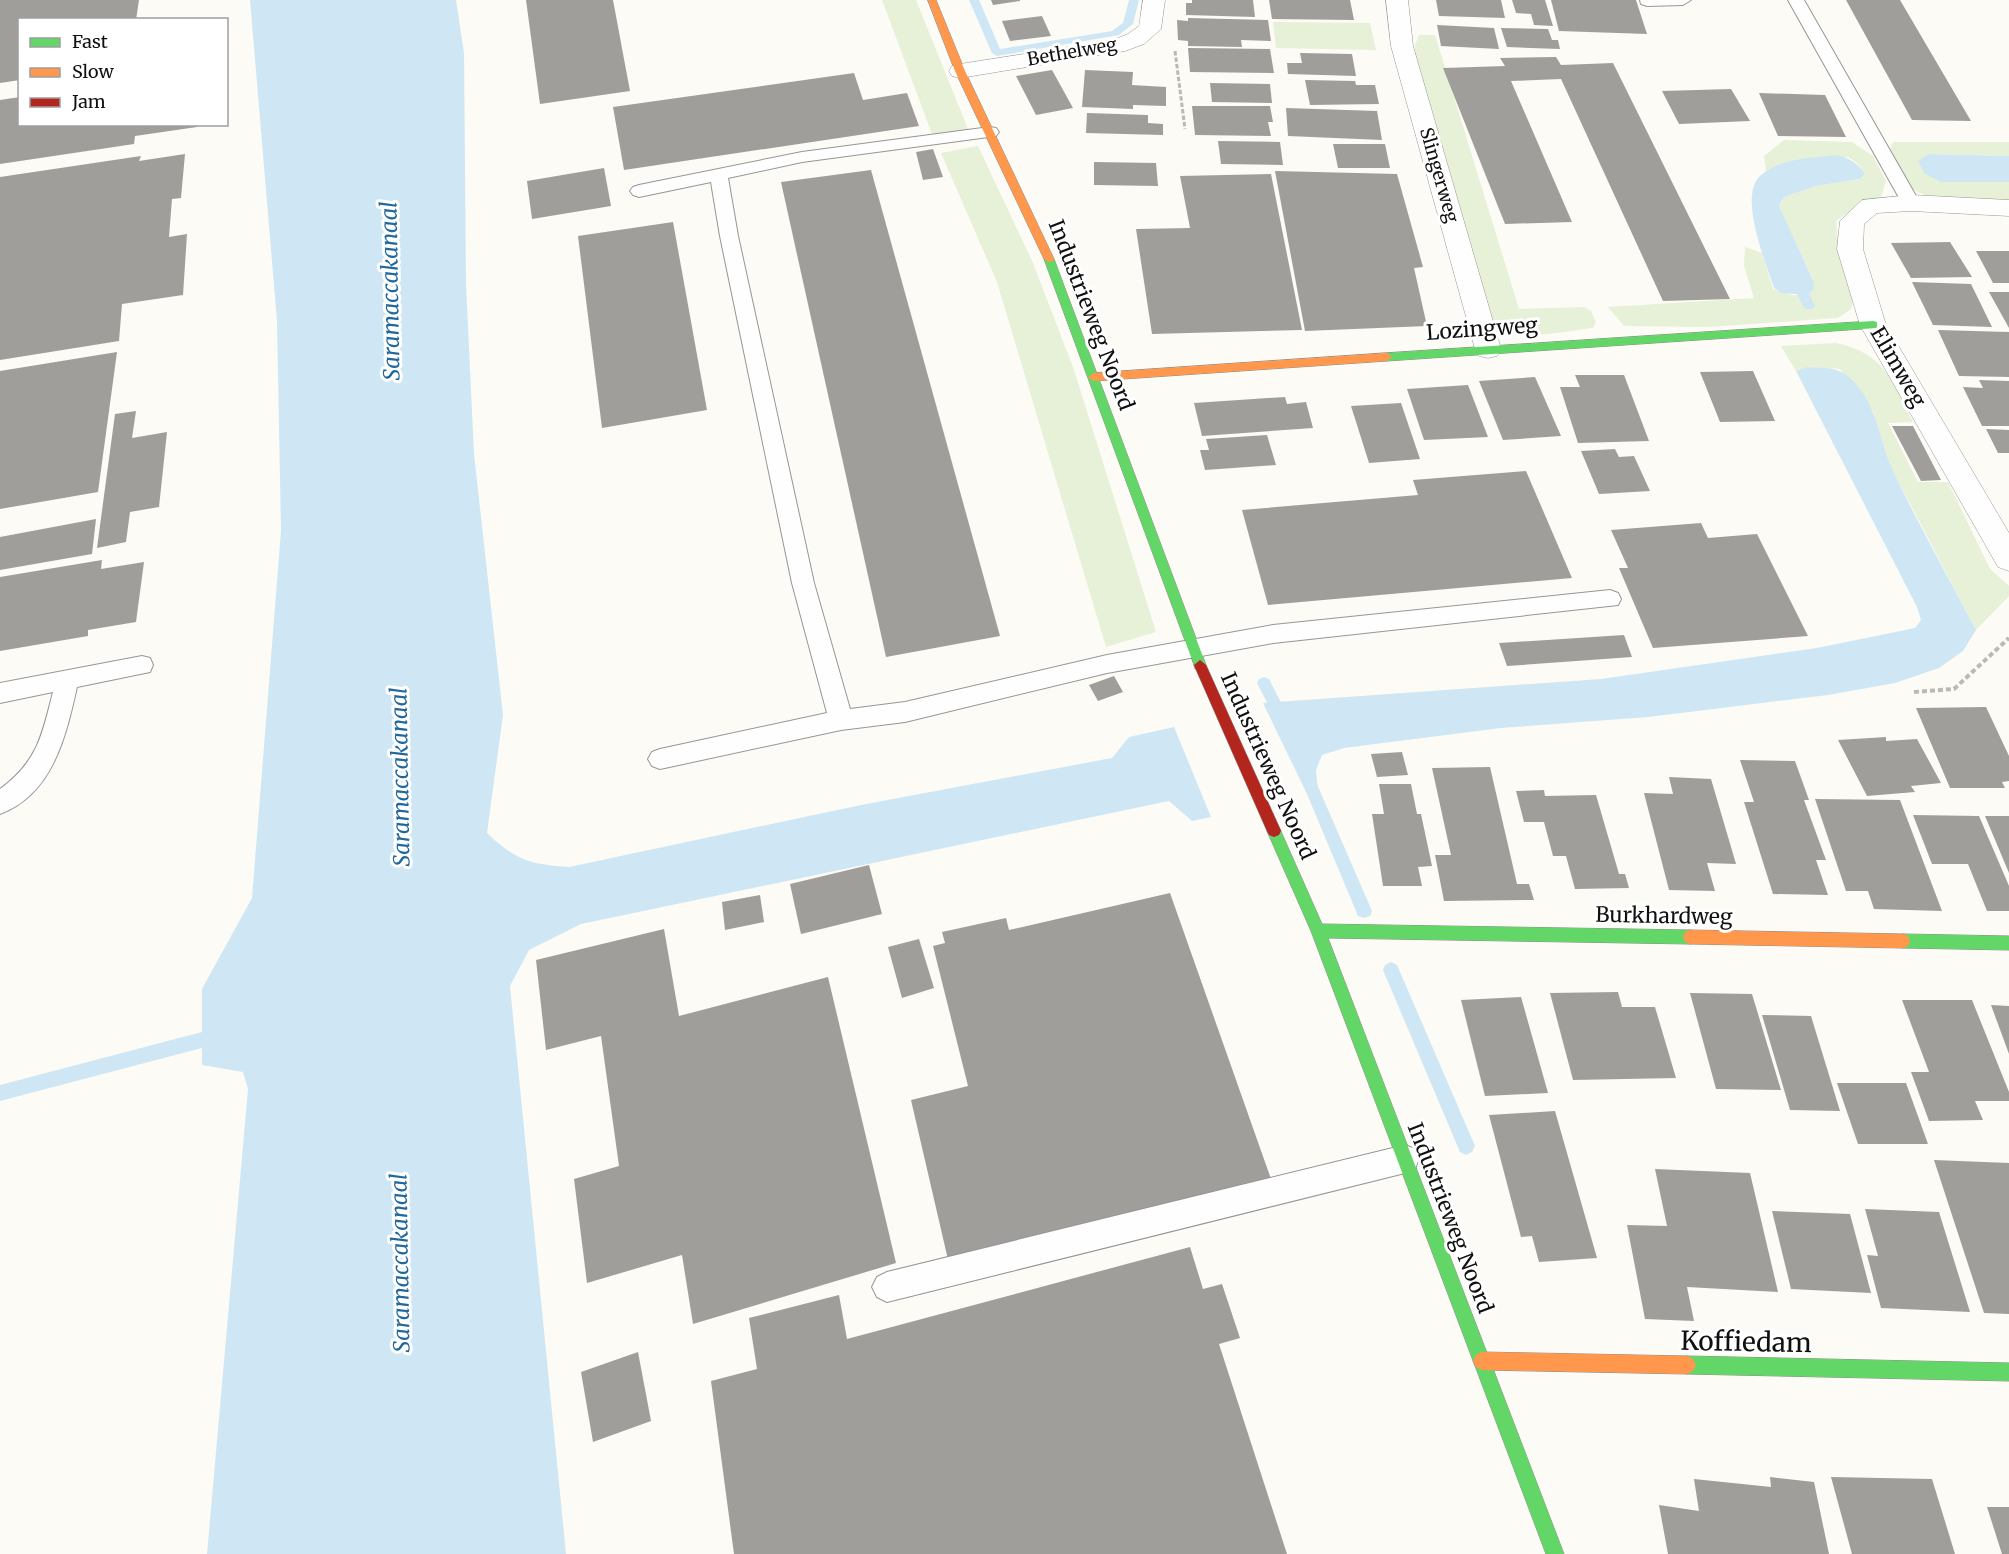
<svg xmlns="http://www.w3.org/2000/svg" width="2009" height="1554" viewBox="0 0 2009 1554" font-family="Merriweather,serif">
<style>
.green{fill:#e6f1d8}
.water{fill:#cfe7f4}
.lines{fill:none;stroke-linecap:round;stroke-linejoin:round}
.stream{fill:#cfe7f4;fill-rule:evenodd}
.building{fill:#a09e9b}
.lane-casing{stroke:#969694;stroke-width:2}
.street-casing{stroke:#969694;stroke-width:1}
.fast-casing{stroke:#8d8c8a;stroke-width:1}
.slow-casing{stroke:#8d8c8a;stroke-width:1}
.jam-casing{stroke:#8d8c8a;stroke-width:1}
.path-far1{stroke:#b9b9b8;stroke-width:3;stroke-dasharray:4.5 2;stroke-linecap:butt}
.path{stroke:#b9b9b8;stroke-width:4;stroke-dasharray:5 3;stroke-linecap:butt}
.lane{fill:#fffefe;fill-rule:evenodd}
.street{fill:#fffefe;fill-rule:evenodd}
.fast{fill:#63d668;fill-rule:evenodd}
.slow{fill:#ff974d;fill-rule:evenodd}
.jam{fill:#b3261e;fill-rule:evenodd}
.labels{text-anchor:middle;stroke-width:6;stroke-linejoin:round;paint-order:stroke}
.far-street-label{font-size:18px;fill:#101010;stroke:#fff}
.street-label{font-size:21px;fill:#101010;stroke:#fff}
.water-label{font-size:22px;font-style:italic;fill:#20679c;stroke:#fff}
.near-street-label{font-size:26px;fill:#101010;stroke:#fff}
</style>
<rect width="100%" height="100%" fill="#fcfbf6"/>
<!-- green -->
<g class="green">
<polygon points="882,0 916,0 968,129 932,134"/>
<polygon points="1273,22 1370,23 1376,50 1276,48"/>
<path d="M1419,35H1435L1519,309L1584,307L1591,311L1596,322L1593,328C1564,331 1511,345 1491,321L1415,56V45Z"/>
<polygon points="1784,140 1852,142 1873,156 1886,181 1881,197 1863,202 1836,221 1839,255 1854,296 1851,309 1838,318 1708,327 1624,326 1608,307 1754,298 1744,266 1745,247 1762,253 1773,289 1792,295 1807,295 1813,279 1779,207 1784,197 1816,186 1860,179 1865,173 1857,163 1848,157 1779,165 1766,171 1764,156"/>
<path d="M1893,142H2009V156L1930,154L1941,182H2009V200C1987,199 1926,204 1911,187C1902,178 1896,162 1890,150Z"/>
<polygon points="978,146 1033,263 1074,370 1156,632 1106,647 997,282 941,153"/>
<path d="M1836,343C1885,353 1892,382 1913,422L1888,423L1918,482H1948L1990,569L2009,586V596L1976,630L1891,467L1876,427L1873,412L1840,369L1807,367L1796,371L1781,346Z"/>
</g>
<!-- water -->
<g class="water">
<path d="M250,0H456L464,53L466,284L474,454L503,715L487,833C517,861 529,864 569,867L861,805L1112,758L1129,737L1174,727L1211,817L1192,821L1169,801L581,924L529,950L510,986L566,1554H207L248,1089L243,1072L202,1065V989L252,898L281,531L277,321Z"/>
<polygon points="1929,154 2009,156 2009,182 1941,182 1924,173 1918,161"/>
<path d="M1836,155C1849,158 1856,162 1865,173L1860,179L1816,186L1784,197L1779,206L1813,280L1814,289L1808,295L1781,293L1774,288C1766,263 1738,197 1760,176C1779,158 1812,158 1836,155Z"/>
<path d="M1807,367C1831,368 1844,367 1859,388C1877,410 1880,442 1892,468C1917,523 1948,576 1976,630L1963,651L1939,668L1895,683L1828,695L1648,717L1501,728L1344,748L1322,755L1316,770L1318,790L1307,794L1263,703L1601,679L1817,648L1915,628L1921,620L1917,607L1796,371Z"/>
</g>
<g class="lines">
<!-- stream -->
<g class="stream">
<polygon points="969,0 979,0 1000,49 1112,31 1123,23 1129,0 1139,0 1133,24 1119,35 997,56 992,53"/>
<polygon points="1795,273 1801,277 1815,306 1813,309 1805,309 1803,306 1789,277"/>
<polygon points="1264,677 1269,679 1288,716 1290,720 1288,724 1278,724 1257,683 1259,679"/>
<polygon points="1306,769 1311,770 1313,775 1372,911 1370,916 1364,918 1358,916 1356,911 1299,775 1301,770"/>
<polygon points="1391,962 1397,965 1475,1146 1472,1152 1466,1155 1460,1152 1383,970 1385,965"/>
<polygon points="221,1027 227,1029 229,1035 227,1041 221,1043 0,1101 0,1085"/>
</g>
</g>
<!-- building -->
<g class="building">
<polygon points="0,0 139,0 136,20 20,20 20,80 0,83"/>
<polygon points="526,0 613,0 630,91 540,104"/>
<polygon points="991,0 1020,0 1020,1 993,5"/>
<polygon points="1192,0 1253,0 1255,17 1186,15 1186,3 1192,3"/>
<polygon points="1269,0 1350,0 1354,20 1272,19"/>
<polygon points="1436,0 1501,0 1505,18 1439,16"/>
<polygon points="1512,0 1545,0 1553,26 1534,25 1531,14 1516,13"/>
<polygon points="1551,0 1636,0 1647,34 1559,31"/>
<polygon points="1846,0 1900,0 1971,121 1912,120"/>
<polygon points="1042,16 1051,36 1010,41 1002,21"/>
<polygon points="1188,18 1268,20 1271,41 1241,40 1242,47 1188,46 1188,41 1178,40 1177,20 1188,21"/>
<polygon points="1437,25 1494,28 1499,49 1441,46"/>
<polygon points="1501,28 1548,29 1552,40 1558,40 1560,49 1507,47"/>
<polygon points="1188,48 1270,49 1274,73 1190,72"/>
<polygon points="1300,53 1352,54 1356,76 1288,74 1287,63 1302,63"/>
<polygon points="1556,57 1561,65 1613,63 1730,299 1663,301 1561,79 1511,81 1572,222 1505,224 1443,68 1505,66 1500,58"/>
<polygon points="1052,70 1073,108 1036,115 1016,76"/>
<polygon points="1085,70 1133,72 1132,85 1166,87 1166,106 1133,105 1133,109 1082,107"/>
<polygon points="854,73 863,100 907,93 919,126 624,170 613,107"/>
<polygon points="1305,80 1355,81 1356,85 1375,85 1379,104 1310,105"/>
<polygon points="1210,83 1270,84 1272,103 1212,102"/>
<polygon points="1731,89 1750,121 1679,124 1662,91"/>
<polygon points="1759,93 1825,95 1846,137 1778,136"/>
<polygon points="20,97 20,124 197,124 197,127 135,136 134,144 0,164 0,100"/>
<polygon points="1192,106 1270,106 1273,122 1268,122 1271,136 1195,135"/>
<polygon points="1286,108 1377,111 1382,140 1288,136"/>
<polygon points="1087,113 1148,115 1148,123 1163,124 1163,135 1086,133"/>
<polygon points="1218,141 1280,142 1283,165 1221,164"/>
<polygon points="1333,144 1385,144 1390,168 1338,168"/>
<polygon points="933,149 943,177 923,180 916,152"/>
<polygon points="185,154 181,198 172,199 169,237 187,234 183,295 122,304 119,341 0,360 0,177 141,156 139,161"/>
<polygon points="1094,162 1156,163 1158,186 1094,185"/>
<polygon points="604,168 611,206 532,219 527,181"/>
<polygon points="871,170 1000,636 886,657 781,182"/>
<polygon points="1275,171 1397,174 1423,267 1414,268 1427,326 1305,331"/>
<polygon points="1271,174 1302,330 1152,334 1136,229 1190,228 1180,176"/>
<polygon points="673,222 707,410 602,428 578,236"/>
<polygon points="1950,242 1972,277 1911,278 1891,243"/>
<polygon points="1976,251 2009,251 2009,283 1993,283"/>
<polygon points="1912,282 1971,284 1992,327 1933,325"/>
<polygon points="1989,292 2009,292 2009,328"/>
<polygon points="1938,330 2009,332 2009,377 1959,376"/>
<polygon points="117,352 98,492 0,509 0,371"/>
<polygon points="1753,371 1775,421 1720,422 1700,372"/>
<polygon points="1575,375 1624,375 1649,441 1578,443 1560,387 1580,387"/>
<polygon points="1535,377 1561,436 1503,440 1479,381"/>
<polygon points="1979,380 2009,381 2009,426 1982,426 1963,387 1983,388"/>
<polygon points="1468,385 1488,437 1424,440 1407,389"/>
<polygon points="1285,397 1287,404 1306,402 1313,428 1202,436 1194,403"/>
<polygon points="1401,403 1420,459 1369,463 1351,406"/>
<polygon points="136,411 132,438 167,432 159,507 130,512 126,542 97,548 115,414"/>
<polygon points="1892,426 1913,426 1941,480 1921,481"/>
<polygon points="1986,429 2009,430 2009,453 1998,453"/>
<polygon points="1267,435 1276,465 1205,470 1200,450 1209,450 1206,439"/>
<polygon points="1615,449 1619,457 1634,456 1650,491 1599,494 1581,451"/>
<polygon points="1526,471 1572,578 1268,605 1242,510 1418,495 1413,480"/>
<polygon points="96,519 92,554 0,570 0,537"/>
<polygon points="1701,523 1708,538 1757,534 1808,636 1653,648 1619,568 1628,568 1611,530"/>
<polygon points="102,560 101,569 144,562 136,622 88,630 88,636 0,651 0,577"/>
<polygon points="1624,635 1632,657 1507,666 1499,643"/>
<polygon points="1114,676 1123,692 1098,701 1089,685"/>
<polygon points="1986,707 2009,756 2009,781 2002,782 2005,788 1950,788 1916,708"/>
<polygon points="1886,737 1886,741 1917,739 1941,783 1911,786 1915,792 1867,796 1838,740"/>
<polygon points="1402,752 1408,775 1377,777 1371,754"/>
<polygon points="1740,760 1795,761 1809,800 1804,800 1826,860 1816,860 1828,895 1773,894 1744,802 1754,802"/>
<polygon points="1490,767 1517,884 1529,884 1534,900 1444,901 1435,855 1451,855 1432,768"/>
<polygon points="1669,777 1711,779 1736,864 1707,863 1715,891 1669,890 1644,793 1673,794"/>
<polygon points="1379,784 1411,784 1417,814 1421,814 1432,866 1418,867 1422,886 1383,886 1372,814 1384,814"/>
<polygon points="1544,790 1545,796 1596,795 1619,874 1625,874 1629,888 1575,889 1566,856 1553,856 1544,822 1524,822 1516,791"/>
<polygon points="1815,799 1900,800 1942,911 1874,909 1868,891 1846,891"/>
<polygon points="1913,815 1979,816 2009,886 2009,911 1987,911 1968,864 1932,864"/>
<polygon points="1985,816 2009,816 2009,873"/>
<polygon points="869,865 882,914 801,934 790,884"/>
<polygon points="1170,893 1271,1179 949,1264 911,1100 968,1086 933,946 945,943 942,932 1006,918 1009,930"/>
<polygon points="760,895 764,922 725,930 722,902"/>
<polygon points="664,929 679,1016 828,977 896,1263 693,1324 682,1255 587,1283 574,1179 619,1166 601,1036 546,1050 536,960"/>
<polygon points="919,939 934,988 902,998 888,947"/>
<polygon points="1618,992 1622,1007 1655,1007 1676,1078 1573,1080 1550,993"/>
<polygon points="1690,993 1752,994 1781,1090 1716,1089"/>
<polygon points="1521,997 1548,1093 1485,1096 1461,1000"/>
<polygon points="1902,1000 1972,1000 2009,1092 2009,1101 1975,1101 1983,1120 1929,1121 1911,1072 1929,1072"/>
<polygon points="1991,1005 2009,1006 2009,1054"/>
<polygon points="1762,1015 1811,1016 1840,1111 1790,1110"/>
<polygon points="1837,1083 1906,1083 1928,1144 1858,1144"/>
<polygon points="1555,1111 1597,1258 1539,1262 1532,1236 1521,1237 1489,1115"/>
<polygon points="1934,1160 2009,1163 2009,1314 1984,1313"/>
<polygon points="1655,1169 1750,1173 1778,1292 1687,1287 1694,1321 1645,1319 1627,1225 1667,1226"/>
<polygon points="1865,1209 1939,1212 1970,1312 1881,1308 1867,1255 1878,1256"/>
<polygon points="1772,1211 1850,1214 1871,1293 1791,1289"/>
<polygon points="1190,1247 1203,1289 1222,1284 1240,1338 1219,1344 1287,1554 734,1554 711,1381 757,1369 749,1318 839,1295 847,1339"/>
<polygon points="638,1352 651,1421 593,1442 581,1372"/>
<polygon points="1770,1477 1814,1482 1829,1554 1668,1554 1659,1505 1699,1511 1694,1479 1771,1487"/>
<polygon points="1831,1477 1932,1479 1955,1554 1852,1554"/>
<polygon points="1987,1507 2009,1507 2009,1554 2002,1554"/>
</g>
<g class="lines">
<defs>
<g id="lane">
<polygon points="1640,0 1691,0 1683,5 1647,6 1641,4"/>
<polygon points="1788,0 1804,0 1920,203 1917,207 1905,207 1902,203"/>
<polygon points="990,127 996,128 999,132 996,136 802,162 728,178 738,236 814,583 850,709 905,702 1107,655 1273,625 1610,590 1618,593 1621,599 1618,605 1273,643 1107,673 905,722 841,730 660,769 652,766 648,759 652,752 660,749 827,713 792,583 720,236 711,182 639,197 633,195 630,191 633,187 639,185 802,152"/>
<path d="M142,656L150,658L153,665L150,672L77,687C66,736 53,794 0,814V789C38,761 42,735 53,692L0,703V683Z"/>
<polygon points="1405,1145 1415,1149 1419,1159 1415,1169 1405,1173 887,1302 877,1297 872,1287 877,1277 887,1272"/>
</g>
<g id="street">
<polygon points="1143,0 1165,0 1161,29 1144,44 1125,51 960,78 952,76 949,71 952,66 960,64 1113,40 1128,34 1139,26"/>
<polygon points="1386,0 1408,0 1413,46 1501,349 1497,356 1488,358 1479,356 1475,349 1391,46"/>
<polygon points="1911,195 2009,200 2009,216 1911,211 1877,213 1864,224 1863,249 1886,325 2009,533 2009,571 1998,567 1860,325 1837,249 1840,221 1862,200"/>
</g>
<g id="fast">
<polygon points="1049,256 1054,259 1206,665 1205,669 1195,669 1194,665 1044,259"/>
<polygon points="1873,321 1877,322 1877,328 1387,361 1382,357 1387,353"/>
<polygon points="1274,825 1279,827 1322,924 1690,930 1695,932 1697,937 1695,942 1690,944 1328,938 1564,1554 1546,1554 1311,931 1267,831 1269,827"/>
<polygon points="1903,934 2009,936 2009,950 1903,948 1898,946 1896,941 1898,936"/>
<polygon points="1687,1356 2009,1363 2009,1381 1687,1374 1681,1371 1678,1365 1681,1359"/>
</g>
<g id="slow">
<polygon points="928,0 936,0 965,71 1054,259 1053,261 1049,262 1044,259 955,71"/>
<polygon points="1387,353 1392,357 1387,361 1094,381 1088,377 1094,373"/>
<polygon points="1690,930 1903,934 1908,936 1910,941 1908,946 1903,948 1690,944 1685,942 1683,937 1685,932"/>
<polygon points="1482,1352 1687,1356 1693,1359 1696,1365 1693,1371 1687,1374 1482,1370 1476,1367 1473,1361 1476,1355"/>
</g>
<polygon id="jam" points="1200,660 1206,665 1281,831 1279,835 1274,837 1269,835 1267,831 1194,665"/>
</defs>
<!-- lane casing -->
<use href="#lane" class="lane-casing"/>
<!-- street casing -->
<use href="#street" class="street-casing"/>
<!-- fast casing -->
<use href="#fast" class="fast-casing"/>
<!-- slow casing -->
<use href="#slow" class="slow-casing"/>
<!-- jam casing -->
<use href="#jam" class="jam-casing"/>
<!-- path-far1 -->
<polyline class="path-far1" points="1175,51 1185,129"/>
<!-- path -->
<polyline class="path" points="1914,692 1954,689 2009,638"/>
<!-- lane -->
<use href="#lane" class="lane"/>
<!-- street -->
<use href="#street" class="street"/>
<!-- fast -->
<use href="#fast" class="fast"/>
<!-- slow -->
<use href="#slow" class="slow"/>
<!-- jam -->
<use href="#jam" class="jam"/>
</g>
<g class="labels">
<!-- far-street labels -->
<g class="far-street-label">
<text transform="translate(1072 52) rotate(-10)" y="6">Bethelweg</text>
<text transform="translate(1439 175) rotate(74)" y="6">Slingerweg</text>
</g>
<!-- street labels -->
<g class="street-label">
<text transform="translate(1091 315) rotate(69)" y="7">Industrieweg Noord</text>
<text transform="translate(1482 329) rotate(-4)" y="7">Lozingweg</text>
<text transform="translate(1898 367) rotate(60)" y="7">Elimweg</text>
<text transform="translate(1268 766) rotate(66)" y="7">Industrieweg Noord</text>
<text transform="translate(1664 916) rotate(1)" y="7">Burkhardweg</text>
<text transform="translate(1450 1218) rotate(69)" y="7">Industrieweg Noord</text>
</g>
<!-- water labels -->
<g class="water-label">
<text transform="translate(390 291) rotate(-91)" y="8">Saramaccakanaal</text>
<text transform="translate(400 777) rotate(-91)" y="8">Saramaccakanaal</text>
<text transform="translate(400 1263) rotate(-91)" y="8">Saramaccakanaal</text>
</g>
<!-- near-street labels -->
<g class="near-street-label">
<text transform="translate(1746 1342) rotate(1)" y="9">Koffiedam</text>
</g>
</g>
<!-- legend -->
<rect x="18" y="18" width="210" height="108" fill="#ffffff" stroke="#9f9f9f" stroke-width="1.5"/>
<rect x="30" y="38" width="30" height="9" fill="#63d668" stroke="#9f9f9f" stroke-width="1.5"/>
<text x="72" y="48" font-size="18" fill="#101010">Fast</text>
<rect x="30" y="68" width="30" height="9" fill="#ff974d" stroke="#9f9f9f" stroke-width="1.5"/>
<text x="72" y="78" font-size="18" fill="#101010">Slow</text>
<rect x="30" y="98" width="30" height="9" fill="#b3261e" stroke="#9f9f9f" stroke-width="1.5"/>
<text x="72" y="108" font-size="18" fill="#101010">Jam</text>
</svg>
